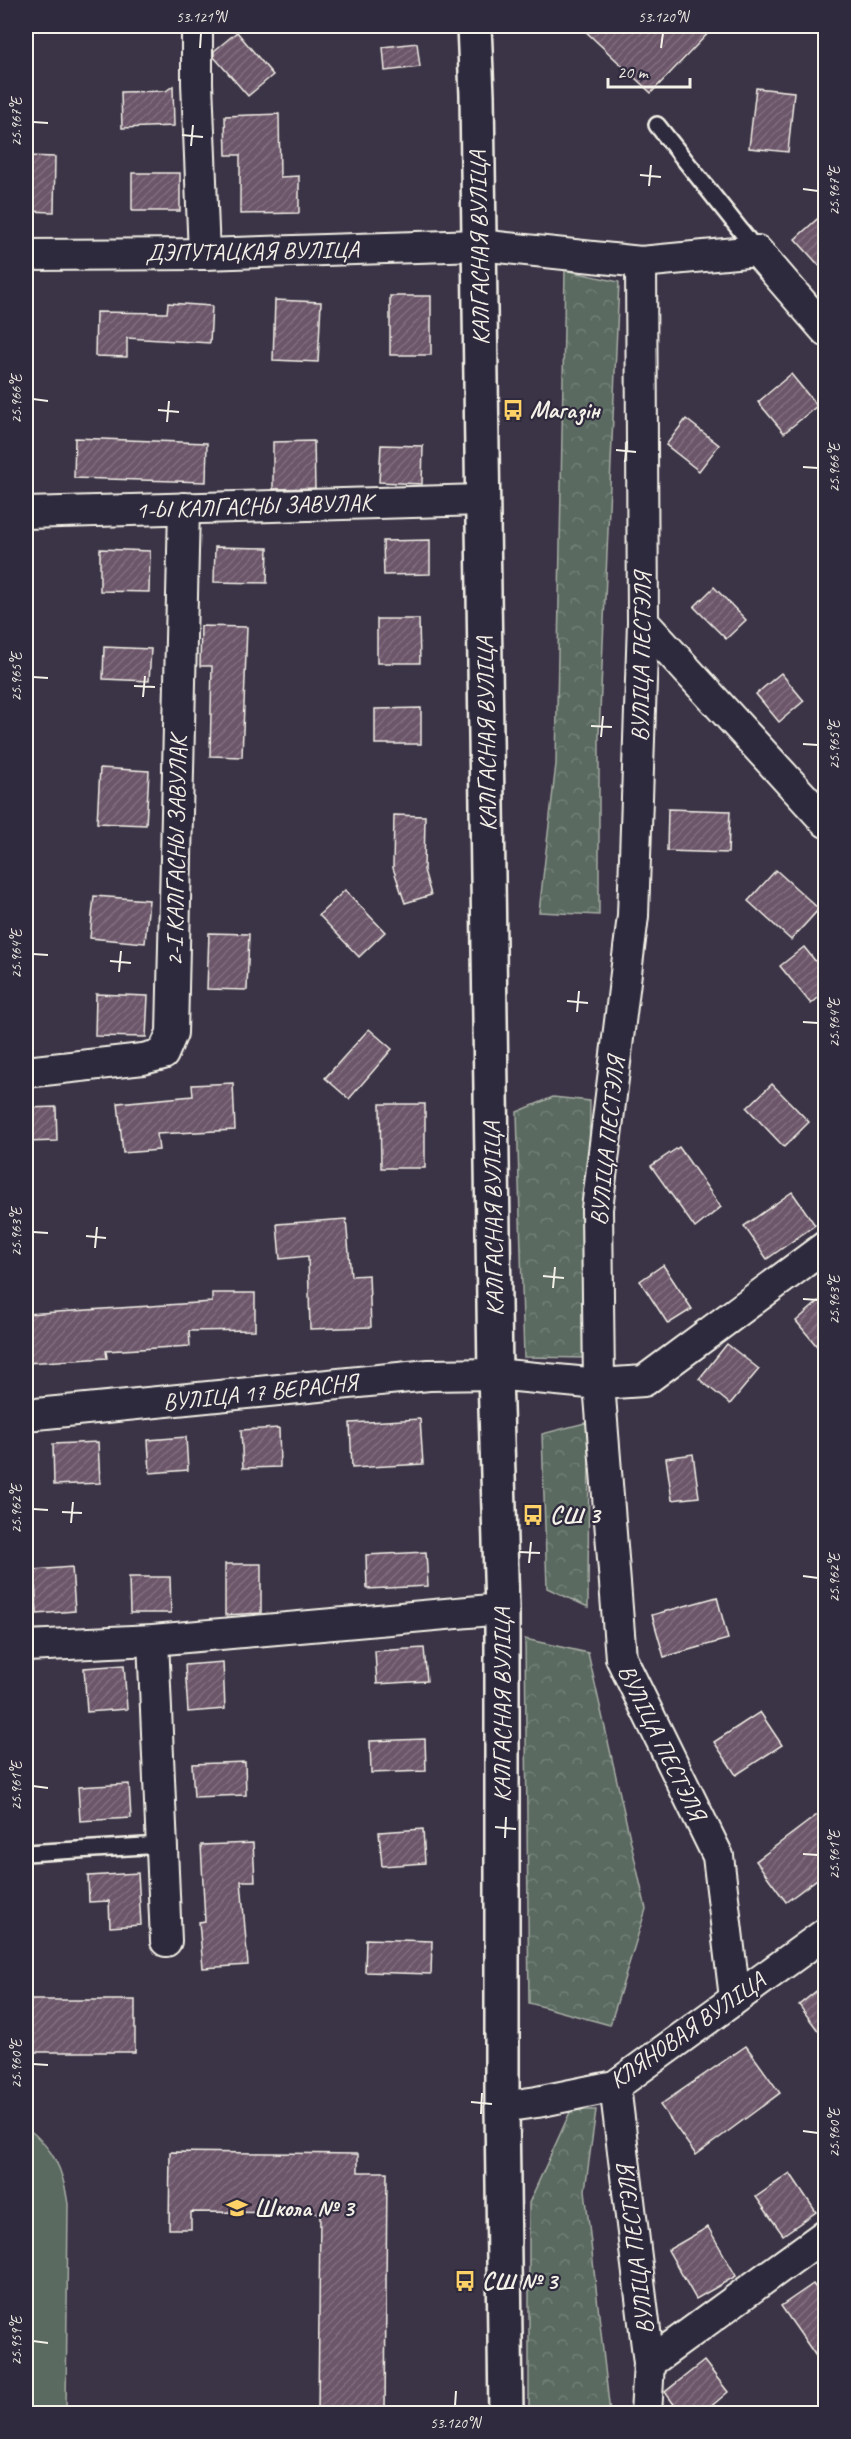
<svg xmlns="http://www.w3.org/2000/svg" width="851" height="2439" viewBox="0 0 851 2439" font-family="Caveat,sans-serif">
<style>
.forest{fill:url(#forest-crowns);stroke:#a7aea4;stroke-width:1.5}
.pitch{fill:#5a6a61;stroke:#a7aea4;stroke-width:1.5}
.building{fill:url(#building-hatch);stroke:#f4f1e8;stroke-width:1.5}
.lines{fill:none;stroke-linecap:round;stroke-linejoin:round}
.service-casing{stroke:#f4f1e8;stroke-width:20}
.minor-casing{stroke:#f4f1e8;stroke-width:34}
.tertiary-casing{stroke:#f4f1e8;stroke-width:38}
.service{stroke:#2f2a3d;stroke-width:15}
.minor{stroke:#2f2a3d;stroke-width:30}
.tertiary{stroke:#2f2a3d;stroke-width:33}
.ticks{fill:none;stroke:#f4f1e8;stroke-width:2}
.labels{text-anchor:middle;stroke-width:4.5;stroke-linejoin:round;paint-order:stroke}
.street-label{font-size:24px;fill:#f4f1e8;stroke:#2f2a3d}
.poi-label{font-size:24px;font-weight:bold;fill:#f4f1e8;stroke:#2f2a3d;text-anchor:start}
.neatline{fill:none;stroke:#f4f1e8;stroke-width:2}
.ticks-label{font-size:15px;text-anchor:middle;fill:#f4f1e8}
</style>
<defs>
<pattern id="forest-crowns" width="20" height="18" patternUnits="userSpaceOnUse" patternTransform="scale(1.5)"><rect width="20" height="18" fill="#5a6a61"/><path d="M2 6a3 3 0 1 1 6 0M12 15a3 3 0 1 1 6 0" fill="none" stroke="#728078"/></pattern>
<pattern id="building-hatch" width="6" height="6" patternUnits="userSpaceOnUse" patternTransform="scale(1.5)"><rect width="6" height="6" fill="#6b5569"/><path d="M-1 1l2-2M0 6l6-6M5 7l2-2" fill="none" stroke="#816e7e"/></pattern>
</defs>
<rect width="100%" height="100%" fill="#3b3346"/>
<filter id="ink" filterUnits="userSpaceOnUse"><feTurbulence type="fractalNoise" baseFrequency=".0167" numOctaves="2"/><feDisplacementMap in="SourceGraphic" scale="12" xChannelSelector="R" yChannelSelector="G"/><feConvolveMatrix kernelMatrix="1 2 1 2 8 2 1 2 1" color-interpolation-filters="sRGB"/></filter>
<g filter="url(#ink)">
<!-- forest -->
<g class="forest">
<polygon points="565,270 619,282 599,734 599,915 539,912 556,764"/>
<polygon points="553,1097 590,1101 587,1358 524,1357 517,1112"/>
<polygon points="589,1422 588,1607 547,1588 542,1434"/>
<polygon points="525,1639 588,1653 646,1909 610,2025 529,2003"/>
<polygon points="571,2110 596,2110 585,2190 610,2413 529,2413 529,2203"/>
</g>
<!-- pitch -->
<path class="pitch" d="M26,2127C54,2149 63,2169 68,2204L66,2413H26Z"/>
<!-- building -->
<g class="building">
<polygon points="580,26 715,26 651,93"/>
<polygon points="237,32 273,75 248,96 214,57 214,51"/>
<polygon points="417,43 420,67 385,71 383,47"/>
<polygon points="173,86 174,126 122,128 121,92 166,91"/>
<polygon points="756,88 794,92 788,152 749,148"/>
<polygon points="279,114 280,177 299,176 299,213 240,214 240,155 226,155 225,116"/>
<polygon points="26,156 55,157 54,212 26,211"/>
<rect x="132" y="173" width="48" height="38"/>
<polygon points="825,212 825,272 795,239"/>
<rect x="390" y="296" width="41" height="59"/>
<polygon points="275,300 321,302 318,362 273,360"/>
<polygon points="168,303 212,306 210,343 127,338 127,357 95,356 96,312 167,313"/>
<polygon points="791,374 817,406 784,433 758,402"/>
<polygon points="686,419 719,445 699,471 666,445"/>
<polygon points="75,438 207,443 206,482 74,478"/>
<polygon points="314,441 315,488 273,489 273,442"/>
<polygon points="381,445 423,446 422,484 379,482"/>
<polygon points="430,540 430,574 384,575 383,541"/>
<polygon points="215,547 268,548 267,583 214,582"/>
<polygon points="100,549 150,551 149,592 100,591"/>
<polygon points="714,587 746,620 726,639 694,607"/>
<polygon points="377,619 419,619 420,663 377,663"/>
<polygon points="201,626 247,627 242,757 210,756 212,666 200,666"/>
<polygon points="104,647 151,649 149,681 103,679"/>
<polygon points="781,673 804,701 779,722 756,694"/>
<polygon points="421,708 421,744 375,744 375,709"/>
<polygon points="100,768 149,771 146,825 97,823"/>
<polygon points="668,809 730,811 728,853 667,851"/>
<polygon points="394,815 425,816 424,870 431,895 405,903 393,868"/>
<polygon points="776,870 819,909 791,940 748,901"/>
<polygon points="345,890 385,932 359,957 319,915"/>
<polygon points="94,896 149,900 145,943 90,938"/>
<polygon points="209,933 249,934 247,990 207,989"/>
<polygon points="804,947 825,973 825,992 811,1004 780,966"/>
<polygon points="96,994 148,996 146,1037 95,1036"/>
<polygon points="369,1029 392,1049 349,1099 325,1078"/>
<polygon points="233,1083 235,1130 157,1134 159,1150 123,1153 118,1103 193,1096 192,1085"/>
<polygon points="772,1084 809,1122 784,1147 747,1108"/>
<polygon points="380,1104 425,1104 425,1168 381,1168"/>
<polygon points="56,1107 57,1141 26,1142 26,1108"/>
<polygon points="679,1147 721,1207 695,1228 651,1166"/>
<polygon points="792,1192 815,1225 767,1259 744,1226"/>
<polygon points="346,1219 351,1276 369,1275 371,1327 310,1329 308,1256 280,1259 277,1224"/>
<polygon points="663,1265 692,1309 668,1324 640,1281"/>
<polygon points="212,1293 255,1293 255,1330 189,1331 190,1346 106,1351 107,1358 26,1363 26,1314 212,1302"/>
<polygon points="825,1296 825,1356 796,1321"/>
<polygon points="727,1344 759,1369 730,1404 699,1379"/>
<polygon points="420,1419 423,1464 352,1468 350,1423"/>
<polygon points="279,1428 280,1467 243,1468 241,1430"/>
<polygon points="186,1437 188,1470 150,1473 148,1440"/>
<polygon points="98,1442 100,1483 54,1485 53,1444"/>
<polygon points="693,1454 699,1497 672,1500 666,1458"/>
<polygon points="426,1552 428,1586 367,1589 366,1555"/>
<polygon points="225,1564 261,1564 261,1613 225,1615"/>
<polygon points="72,1567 75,1611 37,1614 34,1570"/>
<polygon points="129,1577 170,1577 171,1613 130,1613"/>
<polygon points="717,1597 728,1639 664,1657 652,1615"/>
<polygon points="424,1648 427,1681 377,1684 375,1651"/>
<polygon points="223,1662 225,1709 188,1712 185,1665"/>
<polygon points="124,1665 127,1709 87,1712 84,1668"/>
<polygon points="760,1712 782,1745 736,1775 714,1742"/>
<polygon points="425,1739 426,1771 371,1773 370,1741"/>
<polygon points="245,1762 246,1795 194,1797 192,1764"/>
<polygon points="129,1784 131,1818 80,1821 78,1787"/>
<polygon points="825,1809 825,1873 786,1902 756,1861"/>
<polygon points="423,1829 425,1863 382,1866 379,1832"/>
<polygon points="253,1843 255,1881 241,1881 248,1965 203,1968 199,1922 205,1921 201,1845"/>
<polygon points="138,1873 141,1925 110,1927 109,1901 89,1902 88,1876"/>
<polygon points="366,1939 432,1941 431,1974 365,1972"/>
<polygon points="825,1984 825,2040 799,2005"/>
<rect x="26" y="2000" width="109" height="52"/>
<polygon points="746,2046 780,2093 696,2155 660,2105"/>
<polygon points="170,2152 358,2154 358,2172 387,2172 385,2414 318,2414 320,2213 191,2212 191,2229 169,2229"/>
<polygon points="790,2173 816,2212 783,2235 756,2197"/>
<polygon points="708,2227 736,2276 696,2299 668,2250"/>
<polygon points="813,2284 825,2301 825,2369 781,2306"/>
<polygon points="704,2361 728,2392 702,2414 681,2414 665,2392"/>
</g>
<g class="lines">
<defs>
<g id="service">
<polyline points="657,125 757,251"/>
<polyline points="26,1853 162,1845"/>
</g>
<g id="minor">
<polyline points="197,26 197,83 204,254"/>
<polyline points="26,255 204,254 479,245 641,262 757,251 826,331"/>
<polyline points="641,262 643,622 633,916 597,1209 599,1384 621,1658 718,1856 735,1998"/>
<polyline points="26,513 482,500"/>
<polyline points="643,622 826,822"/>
<polyline points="26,1072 143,1059 163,1054 172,1033 184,508"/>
<polyline points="26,1415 429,1375 495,1374 599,1384 644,1381 826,1246"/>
<polyline points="153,1640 166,1941"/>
<polyline points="26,1646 153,1640 502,1609"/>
<polyline points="615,2086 649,2363 646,2414"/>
<polyline points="502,2107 537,2102 615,2086 826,1933"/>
<polyline points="649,2363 826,2234"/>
</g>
<polyline id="tertiary" points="474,26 477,95 495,1374 502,1609 502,2107 506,2414"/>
</defs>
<!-- service casing -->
<use href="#service" class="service-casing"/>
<!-- minor casing -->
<use href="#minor" class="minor-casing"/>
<!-- tertiary casing -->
<use href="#tertiary" class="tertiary-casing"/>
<!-- service -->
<use href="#service" class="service"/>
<!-- minor -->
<use href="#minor" class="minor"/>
<!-- tertiary -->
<use href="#tertiary" class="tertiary"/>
</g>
</g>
<!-- ticks -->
<path class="ticks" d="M200,48L201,33M661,48L663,33M33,122L48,123M182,135L203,137M191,146L193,125M640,175L661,177M649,186L651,165M803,189L818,191M33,399L48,401M158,410L179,412M167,422L169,401M616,450L636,452M625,462L627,441M803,467L818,468M33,677L48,678M134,686L155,687M143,697L145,676M591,726L612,727M601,737L603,716M803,744L818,745M33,954L48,955M110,961L131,963M119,972L121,951M567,1001L588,1003M577,1012L579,991M803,1022L818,1023M33,1232L48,1233M86,1236L106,1238M95,1248L97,1227M543,1276L564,1278M553,1288L555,1267M803,1299L818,1300M33,1509L48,1510M62,1512L82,1513M71,1523L73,1502M519,1552L540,1553M529,1563L531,1542M803,1576L818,1578M33,1786L48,1788M495,1827L516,1829M505,1838L506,1817M803,1854L818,1855M33,2064L48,2065M471,2102L492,2104M481,2114L482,2093M803,2131L818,2133M33,2341L48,2343M455,2406L456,2391"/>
<!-- icons -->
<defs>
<symbol id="bus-bare" viewBox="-9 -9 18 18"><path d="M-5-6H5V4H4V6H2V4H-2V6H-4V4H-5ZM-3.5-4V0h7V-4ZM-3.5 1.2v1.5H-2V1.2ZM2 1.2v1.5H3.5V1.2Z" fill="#ffd166" stroke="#2f2a3d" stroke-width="2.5" paint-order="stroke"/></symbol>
<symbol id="school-bare" viewBox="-9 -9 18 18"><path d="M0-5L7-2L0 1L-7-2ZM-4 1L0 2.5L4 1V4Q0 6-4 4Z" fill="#ffd166" stroke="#2f2a3d" stroke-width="2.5" paint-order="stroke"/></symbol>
</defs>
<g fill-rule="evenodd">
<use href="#bus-bare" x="498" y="395" width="30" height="30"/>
<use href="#bus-bare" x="518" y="1500" width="30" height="30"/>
<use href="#school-bare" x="222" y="2193" width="30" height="30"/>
<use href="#bus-bare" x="450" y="2266" width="30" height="30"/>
</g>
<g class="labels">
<!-- street labels -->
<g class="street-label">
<text transform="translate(479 248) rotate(-91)" y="8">КАЛГАСНАЯ ВУЛІЦА</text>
<text transform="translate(252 251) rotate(-1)" y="8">ДЭПУТАЦКАЯ ВУЛІЦА</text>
<text transform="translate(254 506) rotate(-2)" y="8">1-Ы КАЛГАСНЫ ЗАВУЛАК</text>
<text transform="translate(641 657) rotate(-89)" y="8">ВУЛІЦА ПЕСТЭЛЯ</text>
<text transform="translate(486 734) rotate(-91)" y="8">КАЛГАСНАЯ ВУЛІЦА</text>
<text transform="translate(176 851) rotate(-89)" y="8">2-І КАЛГАСНЫ ЗАВУЛАК</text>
<text transform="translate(607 1141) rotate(-84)" y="8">ВУЛІЦА ПЕСТЭЛЯ</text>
<text transform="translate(493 1219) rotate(-91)" y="8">КАЛГАСНАЯ ВУЛІЦА</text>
<text transform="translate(260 1392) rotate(-6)" y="8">ВУЛІЦА 17 ВЕРАСНЯ</text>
<text transform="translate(502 1705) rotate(-90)" y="8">КАЛГАСНАЯ ВУЛІЦА</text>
<text transform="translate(662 1742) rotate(64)" y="8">ВУЛІЦА ПЕСТЭЛЯ</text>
<text transform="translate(687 2030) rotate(-35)" y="8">КЛЯНОВАЯ ВУЛІЦА</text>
<text transform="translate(635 2250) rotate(-97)" y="8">ВУЛІЦА ПЕСТЭЛЯ</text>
</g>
<!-- poi labels -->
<g class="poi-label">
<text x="530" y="418">Магазін</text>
<text x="550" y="1523">СШ 3</text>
<text x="254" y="2216">Школа № 3</text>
<text x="482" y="2289">СШ № 3</text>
</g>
</g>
<!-- margin -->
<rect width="851" height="2439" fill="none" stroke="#2f2a3d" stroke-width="66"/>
<!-- scale -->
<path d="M608 78v9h82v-9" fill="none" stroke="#f4f1e8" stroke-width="3"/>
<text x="617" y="78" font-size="18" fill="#f4f1e8" stroke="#2f2a3d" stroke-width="4.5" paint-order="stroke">20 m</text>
<rect x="33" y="33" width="785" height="2373" class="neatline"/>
<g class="ticks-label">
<text x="201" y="22">53.121°N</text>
<text x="663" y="22">53.120°N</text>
<text transform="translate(16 122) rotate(-90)" y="5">25.967°E</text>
<text transform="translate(834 191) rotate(-90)" y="5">25.967°E</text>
<text transform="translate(16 399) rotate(-90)" y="5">25.966°E</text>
<text transform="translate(834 468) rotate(-90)" y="5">25.966°E</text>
<text transform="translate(16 677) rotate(-90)" y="5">25.965°E</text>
<text transform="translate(834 745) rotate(-90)" y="5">25.965°E</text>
<text transform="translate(16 954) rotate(-90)" y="5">25.964°E</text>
<text transform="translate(834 1023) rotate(-90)" y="5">25.964°E</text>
<text transform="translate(16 1232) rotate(-90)" y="5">25.963°E</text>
<text transform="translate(834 1300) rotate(-90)" y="5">25.963°E</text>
<text transform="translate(16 1509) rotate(-90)" y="5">25.962°E</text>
<text transform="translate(834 1578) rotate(-90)" y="5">25.962°E</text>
<text transform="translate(16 1786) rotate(-90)" y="5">25.961°E</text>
<text transform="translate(834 1855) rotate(-90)" y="5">25.961°E</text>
<text transform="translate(16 2064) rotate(-90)" y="5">25.960°E</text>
<text transform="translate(834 2133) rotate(-90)" y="5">25.960°E</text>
<text transform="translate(16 2341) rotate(-90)" y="5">25.959°E</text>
<text x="455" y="2428">53.120°N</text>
</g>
</svg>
